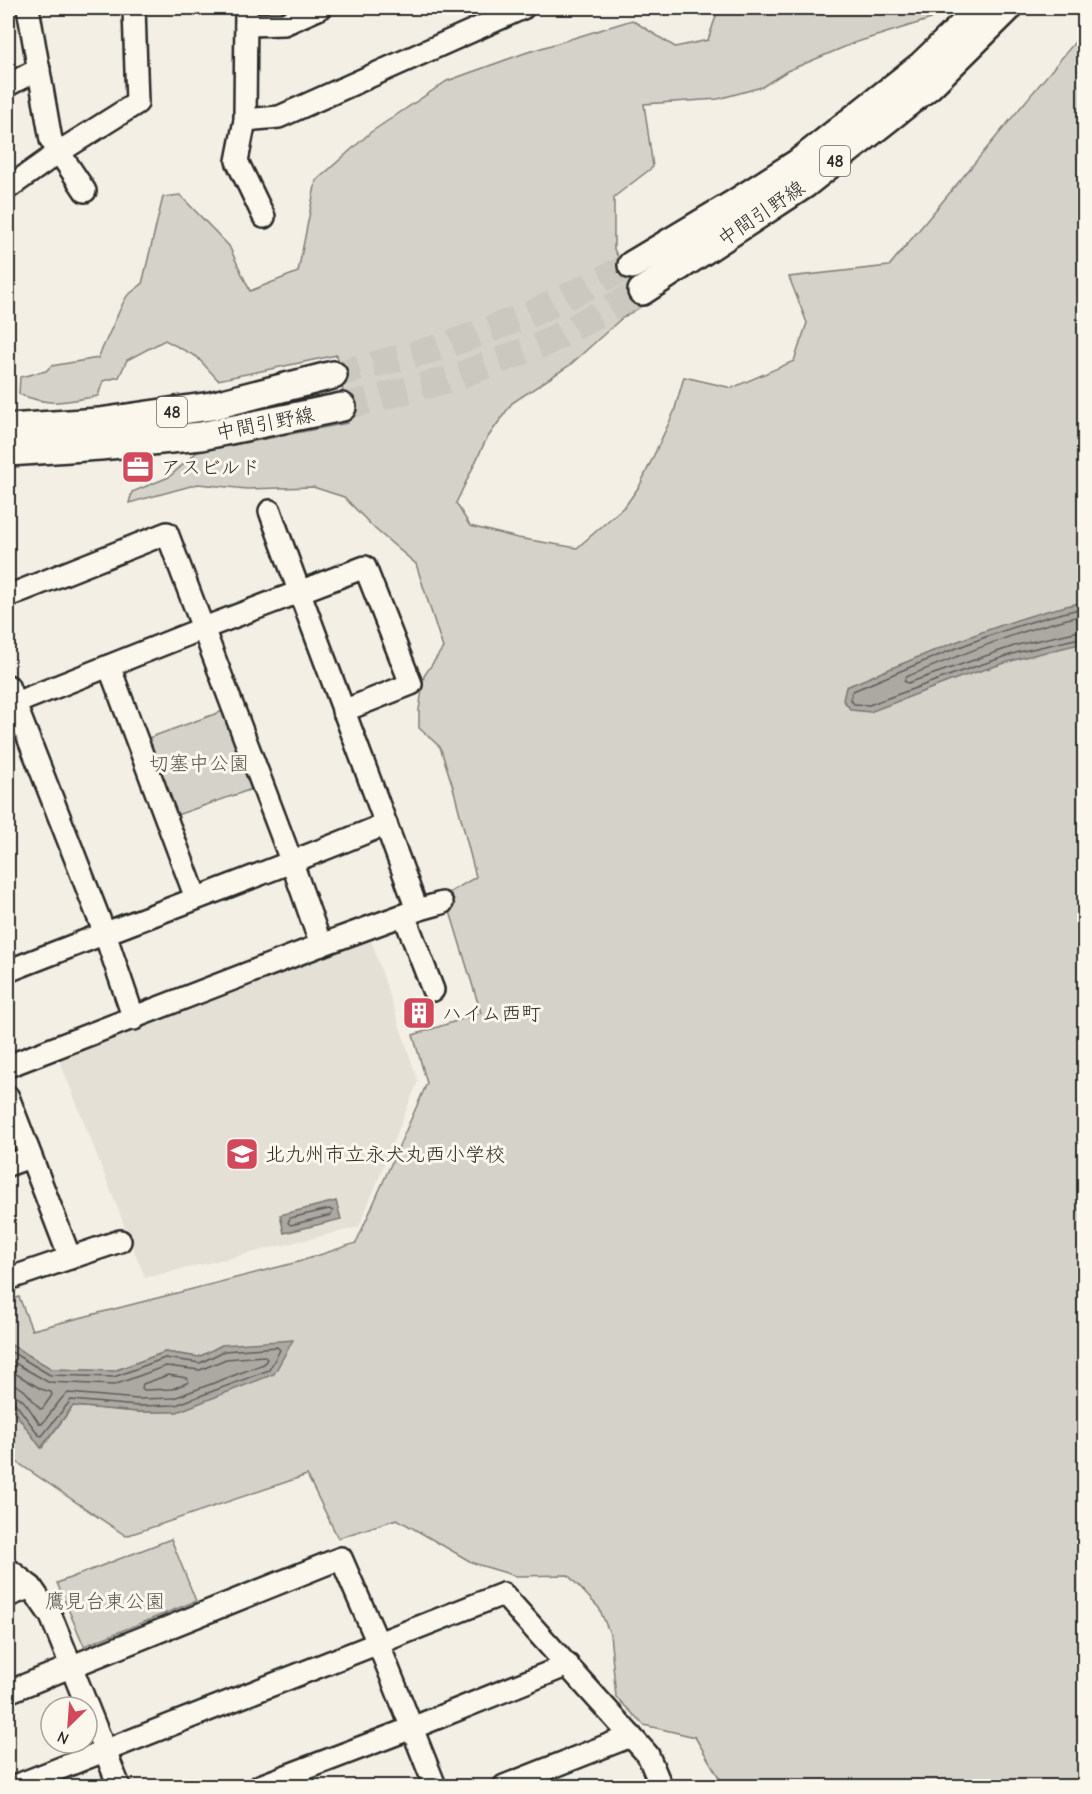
<svg xmlns="http://www.w3.org/2000/svg" width="1092" height="1794" viewBox="0 0 1092 1794" font-family="'Comic Neue','Klee One',sans-serif">
<style>
.built{fill:#e4e0d6}
.green{fill:#d5d2c9;stroke:#807e7a;stroke-width:1.5}
.water{fill:#aca9a2;stroke:#787772;stroke-width:1.5}
.lines{fill:none;stroke-linecap:round;stroke-linejoin:round}
.shore{stroke:#5f5d5b;stroke-width:1.5}
.major-tunnel{stroke:#cbc8bf;stroke-width:27;stroke-dasharray:27 14;stroke-linecap:butt}
.minor-casing{stroke:#2b2b2b;stroke-width:26}
.major-casing{stroke:#2b2b2b;stroke-width:32}
.minor{stroke:#fbf7ec;stroke-width:21}
.major{stroke:#fbf7ec;stroke-width:27}
.labels{text-anchor:middle;stroke-width:6;stroke-linejoin:round;paint-order:stroke}
.shield{fill:#fbf7ec;stroke:#696865;stroke-width:1.5}
.shield-label{font-size:18px;font-weight:bold;fill:#2b2b2b}
.street-label{font-size:20px;fill:#2b2b2b;stroke:#fbf7ec}
.poi-label{font-size:20px;fill:#2b2b2b;stroke:#fbf7ec;text-anchor:start}
.park-label{font-size:20px;fill:#565552;stroke:#fbf7ec}
</style>
<rect width="100%" height="100%" fill="#f3efe4"/>
<filter id="ink" filterUnits="userSpaceOnUse"><feTurbulence type="fractalNoise" baseFrequency=".0167" numOctaves="2"/><feDisplacementMap in="SourceGraphic" scale="12" xChannelSelector="R" yChannelSelector="G"/><feConvolveMatrix kernelMatrix="1 2 1 2 8 2 1 2 1" color-interpolation-filters="sRGB"/></filter>
<g filter="url(#ink)">
<!-- built -->
<polygon class="built" points="371,940 418,1081 359,1227 145,1278 58,1056"/>
<!-- green -->
<g class="green">
<path d="M717,8H944L931,19L854,43L787,71L762,87L718,99L644,104L653,167L614,197V249L642,306L622,318L570,365L512,403L486,440L456,503L470,526L518,538L577,548L626,505L640,485L674,412L684,377L732,388L794,361L807,323L789,277L889,266L1084,31V1786H724L695,1737L644,1725L616,1697L610,1634L599,1608L568,1575L516,1576L473,1563L397,1519L338,1538L307,1475L126,1536L8,1456V1403L42,1448L73,1406L138,1412L177,1411L222,1345L199,1357L165,1352L114,1371L51,1369L8,1343V1301L19,1297L32,1330L298,1262L356,1243L427,1083L413,1035L481,1013L445,895L476,877L453,787L440,747L419,728V710L424,676L443,648L416,564L375,529L344,497L313,487L247,489L198,484L129,503L132,492L169,477L197,452L348,423L337,355L218,380L197,357L165,340L127,360L119,377L103,381L98,396C64,402 51,407 19,394L20,377L46,371L51,366L98,358L123,303L127,296L142,284L163,197L180,195L229,246L250,291L298,272L316,181L371,132L447,81L525,53L632,20L675,47L708,40L718,10Z"/>
<polygon points="226,710 255,788 171,817 143,740"/>
<polygon points="171,1539 196,1601 84,1646 57,1583"/>
</g>
<!-- water -->
<g class="water">
<path d="M1084,602V643L1021,658L961,677L870,712L851,710L843,700L846,687C924,655 1002,619 1084,602Z"/>
<polygon points="336,1201 341,1219 284,1233 280,1215"/>
<polygon points="293,1340 274,1374 177,1412 138,1412 73,1406 41,1448 8,1403 8,1343 52,1369 114,1371 165,1352 199,1357 222,1345"/>
</g>
<g class="lines">
<!-- shore -->
<g class="shore">
<path d="M1084,608C1004,625 928,660 853,691L850,699L854,704L869,705L959,672L1019,652L1084,637"/>
<path d="M1084,615C1023,628 964,654 906,677L904,681L908,683L1017,645L1084,630"/>
<polygon points="329,1209 333,1211 331,1215 291,1225 288,1223 290,1218"/>
<polyline points="8,1350 50,1375 114,1377 165,1358 200,1363 224,1351 277,1347 280,1350 269,1370 176,1405 138,1406 71,1400 42,1436 39,1435 15,1403 8,1401"/>
<path d="M8,1359L48,1382L114,1385L166,1366L200,1370L226,1359L264,1356L267,1359L264,1364L174,1398L138,1399L68,1393L62,1398L42,1424L39,1423C31,1412 23,1394 8,1393"/>
<path d="M8,1369L41,1389L51,1392L52,1395L43,1408L40,1409C30,1398 25,1385 8,1384"/>
<polygon points="168,1375 187,1378 189,1382 172,1389 144,1390 142,1388 143,1384"/>
</g>
<!-- major-tunnel -->
<g class="major-tunnel">
<polyline points="333,375 442,347 533,313 632,265"/>
<polyline points="342,407 450,379 543,344 642,291"/>
</g>
<defs>
<g id="minor">
<polyline points="28,8 51,140 85,191"/>
<polyline points="246,8 245,120 237,161 264,217"/>
<polyline points="246,25 284,24 320,8"/>
<polyline points="8,85 39,69"/>
<polyline points="245,120 279,117 523,8"/>
<polyline points="8,188 59,152 137,103 134,8"/>
<path d="M270,511C318,645 370,777 417,910"/>
<polyline points="8,596 167,533 292,863 321,945"/>
<polyline points="109,666 196,898"/>
<polyline points="8,686 105,934 134,1019"/>
<polyline points="8,706 204,628 365,567 411,684 343,711"/>
<polyline points="404,915 433,990"/>
<path d="M8,971C134,921 261,876 386,824"/>
<polyline points="8,1066 321,945 417,910 442,903"/>
<polyline points="8,1097 70,1258"/>
<polyline points="8,1165 30,1157"/>
<polyline points="8,1279 120,1241"/>
<polyline points="8,1569 31,1587 51,1616 119,1786"/>
<polyline points="8,1596 31,1587"/>
<polyline points="8,1692 341,1558 378,1643 435,1786"/>
<polyline points="15,1786 503,1594 648,1755 661,1786"/>
<polyline points="260,1786 412,1728 568,1665"/>
<polyline points="504,1786 631,1736"/>
</g>
<g id="major">
<polyline points="632,265 734,204 798,163 922,65 981,8"/>
<polyline points="642,291 805,184 929,86 1008,8"/>
<polyline points="8,428 99,422 211,406 333,375"/>
<polyline points="8,452 100,446 201,436 342,407"/>
</g>
</defs>
<!-- minor casing -->
<use href="#minor" class="minor-casing"/>
<!-- major casing -->
<use href="#major" class="major-casing"/>
<!-- minor -->
<use href="#minor" class="minor"/>
<!-- major -->
<use href="#major" class="major"/>
</g>
</g>
<!-- icons -->
<defs>
<symbol id="office-square" viewBox="-11 -11 22 22"><rect x="-9" y="-9" width="18" height="18" rx="4" fill="#d1495b" stroke="#fbf7ec"/><path d="M-6-3h4V-5.5h4V-3h4V5H-6ZM-1-4.5V-3h2v-1.5ZM-6 0V1H6V0Z" fill="#fff"/></symbol>
<symbol id="building-square" viewBox="-11 -11 22 22"><rect x="-9" y="-9" width="18" height="18" rx="4" fill="#d1495b" stroke="#fbf7ec"/><path d="M-4-6H4V6H1V3H-1V6H-4ZM-2.5-4.3h1.7v1.8h-1.7ZM.8-4.3h1.7v1.8H.8ZM-2.5-1h1.7V.8h-1.7ZM.8-1h1.7V.8H.8Z" fill="#fff"/></symbol>
<symbol id="school-square" viewBox="-11 -11 22 22"><rect x="-9" y="-9" width="18" height="18" rx="4" fill="#d1495b" stroke="#fbf7ec"/><path d="M0-5L7-2L0 1L-7-2ZM-4 1L0 2.5L4 1V4Q0 6-4 4Z" fill="#fff"/></symbol>
</defs>
<g fill-rule="evenodd">
<use href="#office-square" x="119" y="448" width="38" height="38"/>
<use href="#building-square" x="400" y="994" width="38" height="38"/>
<use href="#school-square" x="223" y="1135" width="38" height="38"/>
</g>
<g class="labels">
<!-- shield labels -->
<g class="shield">
<rect x="820" y="146" width="30" height="30" rx="4.5"/>
<rect x="157" y="397" width="30" height="30" rx="4.5"/>
</g>
<g class="shield-label">
<text x="835" y="167">48</text>
<text x="172" y="418">48</text>
</g>
<!-- street labels -->
<g class="street-label">
<text transform="translate(761 213) rotate(-34)" y="7">中間引野線</text>
<text transform="translate(265 423) rotate(-11)" y="7">中間引野線</text>
</g>
<!-- poi labels -->
<g class="poi-label">
<text x="161" y="474">アスビルド</text>
<text x="442" y="1020">ハイム西町</text>
<text x="265" y="1161">北九州市立永犬丸西小学校</text>
</g>
<!-- park labels -->
<g class="park-label">
<text x="199" y="770">切塞中公園</text>
<text x="105" y="1608">鷹見台東公園</text>
</g>
</g>
<!-- margin -->
<rect width="1092" height="1794" fill="none" stroke="#fbf7ec" stroke-width="30"/>
<rect x="15" y="15" width="1062" height="1764" fill="none" stroke="#2b2b2b" stroke-width="2" filter="url(#ink)"/>
<!-- north arrow -->
<g transform="translate(69 1725) rotate(205)"><circle r="28" fill="#fbf7ec" stroke="#a8a59f" stroke-width="1.5"/>
<path d="M0-4.5L10 22L0 15L-10 22Z" fill="#d1495b"/>
<text y="-9" font-size="16" font-weight="bold" text-anchor="middle" fill="#2b2b2b">N</text>
</g>
</svg>
